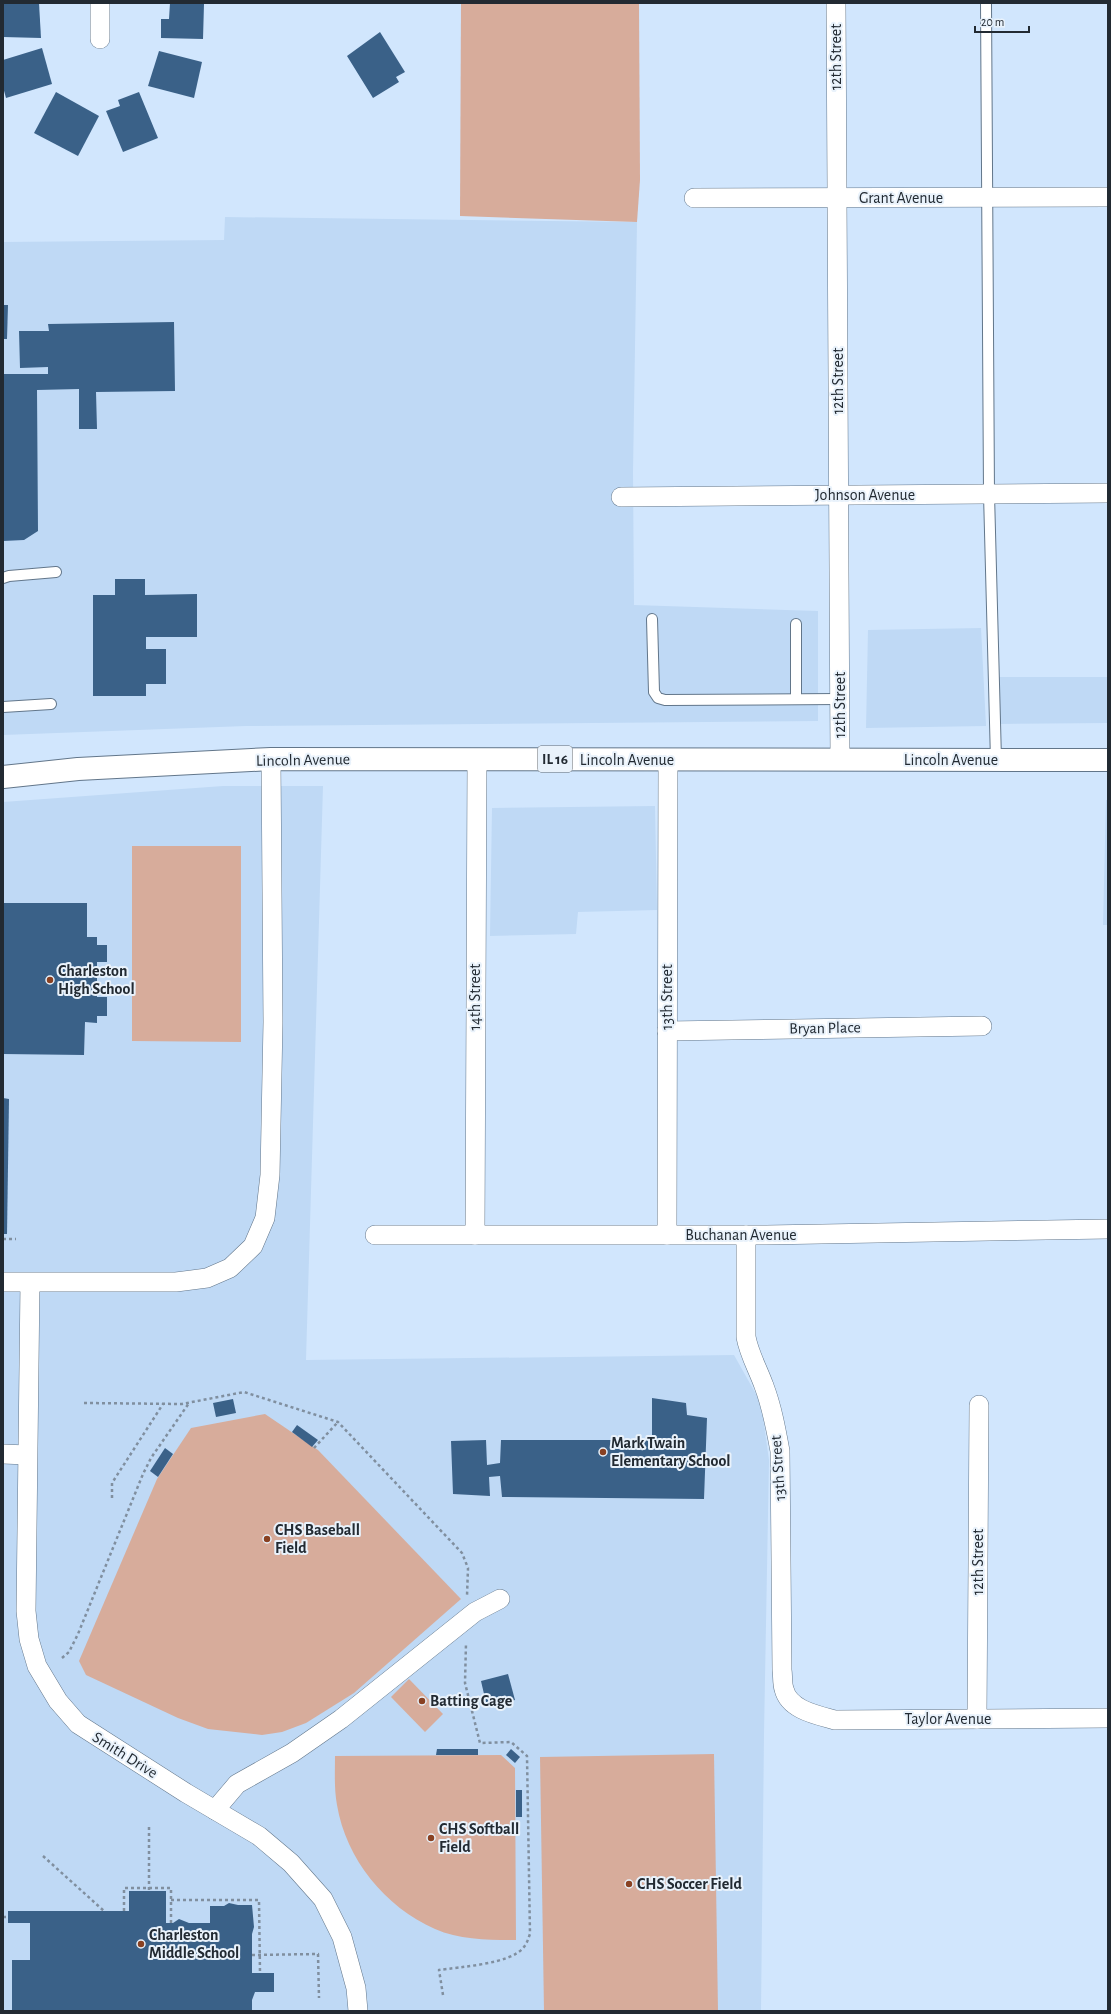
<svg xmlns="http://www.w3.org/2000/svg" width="1111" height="2014" viewBox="0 0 1111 2014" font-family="'Alegreya Sans',sans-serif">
<rect width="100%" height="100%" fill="#d1e6fd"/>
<g fill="#bfd9f5">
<path d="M225,217L637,222L633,472L634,605L818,611V721L246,726L3,735V242L224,240Z"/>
<path d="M981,628L986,726L866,728L868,630Z"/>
<path d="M999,677H1108V723L999,724Z"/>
<path d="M223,786H323L306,1360L734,1355L761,1403L769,1460L764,1734L761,2011H3V802Z"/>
<path d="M1106,800H1108V925H1103Z"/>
<path d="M655,806L657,910L578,912L576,934L490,936L492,808Z"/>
</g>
<g fill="#d7ac9b">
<path d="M461,3H639L640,180L637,222L460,216Z"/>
<path d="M132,846H241V1042L132,1041Z"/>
<path d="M265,1414L318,1450L461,1599L354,1693L306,1723L282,1732L262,1735L208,1729L178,1718L86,1675L79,1661L157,1479L191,1428Z"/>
<path d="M409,1679L443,1714L425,1732L391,1697Z"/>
<path d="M714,1754L718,2011H544L540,1757Z"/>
<path d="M501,1755L515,1768L516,1940C490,1940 460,1940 435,1929C385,1907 346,1859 337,1805C334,1789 335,1772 335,1756Z"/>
</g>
<g fill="#3a6188">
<path d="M3,3H39L41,38L3,37Z"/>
<path d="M170,3L204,4L203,39L161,38V19H169Z"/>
<path d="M380,32L405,72L396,77L399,82L373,98L347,56Z"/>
<path d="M42,48L52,84L6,98L3,87V60Z"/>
<path d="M159,51L202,62L194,98L148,86Z"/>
<path d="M56,92L99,116L78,156L34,133Z"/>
<path d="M139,92L158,138L123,152L106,111L120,106L118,100Z"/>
<path d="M3,305H8L7,339H3Z"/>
<path d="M174,322L175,391L96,392L97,429H79V389L37,390L38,531L24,540L3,541V374H48V367L20,368L19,331H49L48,324Z"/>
<path d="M115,579H145V595L197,594V637H146V649H166V684H146V696H93V595H115Z"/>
<path d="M3,903H87V937H97V945H107V962H97V997H107V1016H97V1023L85,1022L84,1055L3,1054Z"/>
<path d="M3,1098L9,1099L7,1234H3Z"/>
<path d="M652,1398L686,1403L687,1415L707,1418L704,1499L502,1497L500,1476L489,1477L490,1496L453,1494L451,1441L486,1440L487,1465L500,1463L501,1440H652Z"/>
<path d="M233,1399L236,1413L216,1417L213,1403Z"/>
<path d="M297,1425L318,1440L312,1447L292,1432Z"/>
<path d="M165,1448L173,1454L158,1477L150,1471Z"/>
<path d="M508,1674L515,1700L487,1707L481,1681Z"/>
<path d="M437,1749H478V1755H436Z"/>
<path d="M511,1749L520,1757L515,1763L506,1755Z"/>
<rect x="516" y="1790" width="6" height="27"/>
<path d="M129,1891H166V1923H173L179,1919L189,1923H210V1906H224L229,1903L238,1905H252L254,1927L252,1934V1973H274V1992H255L252,2000V2011H12V1960H30V1923H8V1911H129Z"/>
</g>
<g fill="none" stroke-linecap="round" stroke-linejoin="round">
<g stroke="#62768a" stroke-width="12">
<g id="lane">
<path d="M986,3L989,494L996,760"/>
<path d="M3,578L9,576L56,572"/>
<path d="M652,619L654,692L658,698L665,700L840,699"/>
<path d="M796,624V699"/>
<path d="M3,707L51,704"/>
</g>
</g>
<g stroke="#62768a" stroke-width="20">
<g id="street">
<path d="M836,3L840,760"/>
<path d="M100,39V3"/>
<path d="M694,198L1108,197"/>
<path d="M621,497L1108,493"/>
<path d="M667,1031L982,1026"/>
<path d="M375,1235H766L1108,1229"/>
<path d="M475,1235L477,759"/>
<path d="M667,1235L668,760"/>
<path d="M746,1235V1337C749,1354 758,1369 764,1386C772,1407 776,1429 780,1451L782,1670C783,1676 782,1683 784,1689C789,1710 817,1715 835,1720L1108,1718"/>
<path d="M3,1282H176L207,1278L230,1268L253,1246L265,1218L270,1175L273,1022L271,759"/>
<path d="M30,1283L26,1611L29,1639L37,1666L58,1701L78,1724L186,1793L259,1836L291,1863L323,1899L342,1937L356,1988L358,2011"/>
<path d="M3,1454L27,1455"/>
<path d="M977,1719L979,1405"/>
<path d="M215,1810L237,1784L292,1753L341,1719L475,1612L500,1599"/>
</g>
</g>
<g stroke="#62768a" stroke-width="24">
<path id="primary" d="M3,777L78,769L271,759L1108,760"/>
</g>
<g stroke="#808f9f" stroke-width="2.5" stroke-dasharray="3 3" stroke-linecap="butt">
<path d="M3,1239H16"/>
<path d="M84,1403L182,1404L244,1392L338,1422L462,1553L468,1568L467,1596"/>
<path d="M314,1448L338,1422"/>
<path d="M112,1498V1483L163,1404"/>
<path d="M62,1658L69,1652L78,1634L143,1474L151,1458L189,1403"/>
<path d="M149,1827V1892"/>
<path d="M43,1856L104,1911"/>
<path d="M171,1900H259L260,1973"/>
<path d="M124,1911V1888H171V1923"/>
<path d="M3,1917H8"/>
<path d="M252,1955L318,1954L319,1998"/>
<path d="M443,1995L439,1970C459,1967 510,1964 523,1948C527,1944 528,1939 530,1934L527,1756L511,1742L480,1743L465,1683L466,1643"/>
</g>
<use href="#lane" stroke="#fff" stroke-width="10"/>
<use href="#street" stroke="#fff" stroke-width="19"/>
<use href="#primary" stroke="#fff" stroke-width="22"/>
</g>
<g fill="#894122" stroke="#e9f2fb" stroke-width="1.5">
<circle cx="50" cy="980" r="4"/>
<circle cx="603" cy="1452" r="4"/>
<circle cx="267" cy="1539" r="4"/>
<circle cx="422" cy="1701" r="4"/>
<circle cx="431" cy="1838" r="4"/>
<circle cx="629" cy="1884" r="4"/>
<circle cx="141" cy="1944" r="4"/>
</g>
<g text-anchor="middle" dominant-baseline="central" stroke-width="4" stroke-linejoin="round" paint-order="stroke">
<rect fill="#e9f2fb" stroke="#5e666e" stroke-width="1" x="538" y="746" width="34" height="26" rx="3"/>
<g font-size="15" font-weight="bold" fill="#222a32">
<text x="555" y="759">IL 16</text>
</g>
<g font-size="16" fill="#222a32" stroke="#e9f2fb">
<text transform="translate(836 57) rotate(-90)">12th Street</text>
<text x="901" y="198">Grant Avenue</text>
<text transform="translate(838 381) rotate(-90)">12th Street</text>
<text x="865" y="495">Johnson Avenue</text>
<text transform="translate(840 705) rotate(-90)">12th Street</text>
<text transform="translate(303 760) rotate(-1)">Lincoln Avenue</text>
<text x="627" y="760">Lincoln Avenue</text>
<text x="951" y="760">Lincoln Avenue</text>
<text transform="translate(475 997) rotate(-90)">14th Street</text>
<text transform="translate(667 997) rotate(-90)">13th Street</text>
<text transform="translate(825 1028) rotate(-1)">Bryan Place</text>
<text x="741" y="1235">Buchanan Avenue</text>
<text transform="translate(778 1468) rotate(-94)">13th Street</text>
<text transform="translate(978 1562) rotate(-90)">12th Street</text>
<text x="948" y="1719">Taylor Avenue</text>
<text transform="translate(125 1755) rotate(32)">Smith Drive</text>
</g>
<g font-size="16" font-weight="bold" fill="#222a32" stroke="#e9f2fb" text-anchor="start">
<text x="58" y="971">Charleston<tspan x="58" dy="18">High School</tspan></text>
<text x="611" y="1443">Mark Twain<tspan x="611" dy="18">Elementary School</tspan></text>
<text x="275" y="1530">CHS Baseball<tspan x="275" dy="18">Field</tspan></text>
<text x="430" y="1701">Batting Cage</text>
<text x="439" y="1829">CHS Softball<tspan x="439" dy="18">Field</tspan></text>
<text x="637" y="1884">CHS Soccer Field</text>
<text x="149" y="1935">Charleston<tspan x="149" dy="18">Middle School</tspan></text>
</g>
</g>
<rect width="1111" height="2014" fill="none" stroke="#222a32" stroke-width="8"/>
<path d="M975 26v6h54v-6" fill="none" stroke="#222a32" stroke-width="2"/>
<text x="981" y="26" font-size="12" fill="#222a32" stroke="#e9f2fb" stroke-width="3" paint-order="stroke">20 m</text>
</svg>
